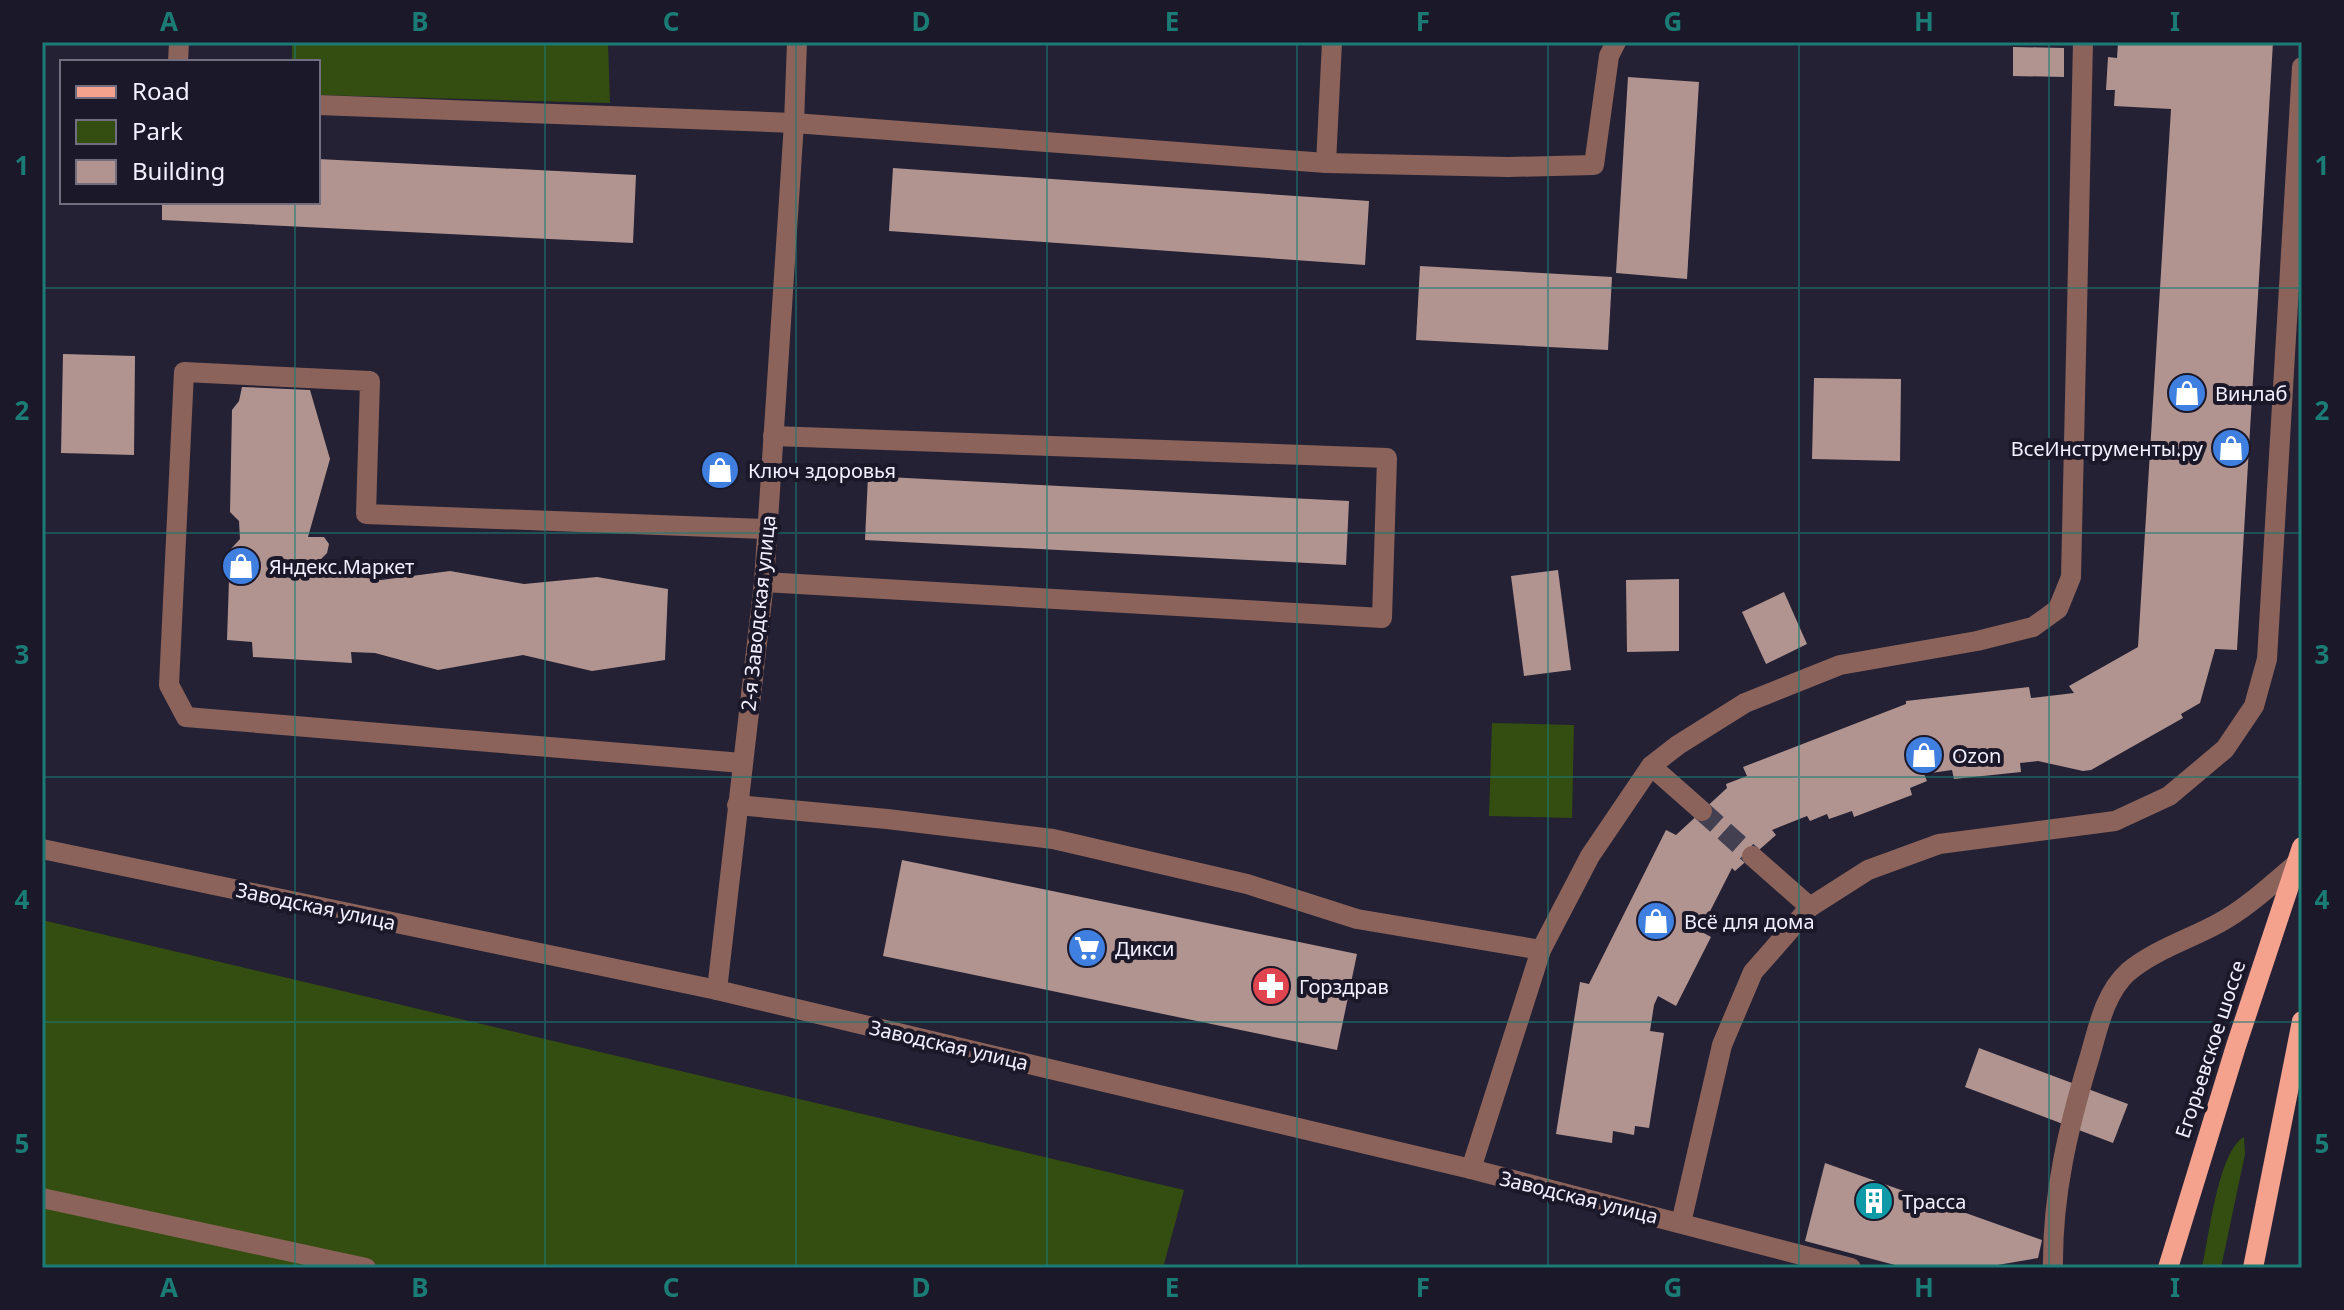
<svg xmlns="http://www.w3.org/2000/svg" width="2344" height="1310" viewBox="0 0 2344 1310" font-family="'Noto Sans',sans-serif">
<rect width="100%" height="100%" fill="#242134"/>
<g fill="#344d10">
<path d="M292,42H608L610,103L318,95V62H292Z"/>
<path d="M1492,723L1574,725L1572,818L1489,816Z"/>
<path d="M42,920L1184,1190L1163,1268H42Z"/>
<path d="M2244,1137L2245,1154L2221,1268H2202C2209,1238 2218,1151 2244,1137Z"/>
</g>
<g fill="#b19490">
<path d="M2135,42H2273L2237,650L2215,649L2200,703L2181,714L2183,718L2091,770L2083,771L2038,761L2020,763L2021,772L1954,779L1952,770L1924,774L1927,781L1910,788L1912,795L1854,817L1852,811L1829,819L1827,814L1810,821L1807,816L1772,830L1776,835L1735,871L1732,868L1700,931L1711,937L1676,1006L1658,996L1654,1005L1650,1031L1664,1033L1649,1128L1635,1126L1634,1135L1613,1131L1612,1143L1556,1134L1580,982L1589,984L1666,830L1676,835L1727,788L1726,784L1747,776L1743,767L1906,704V701L2029,687L2031,698L2074,693L2069,686L2138,647L2171,109L2114,106L2115,90H2106L2108,57L2117,58L2118,43L2135,44Z"/>
<path d="M2013,47L2064,48V77L2013,76Z"/>
<path d="M1628,77L1699,82L1687,279L1616,273Z"/>
<path d="M318,159L636,175L633,243L162,220V202H318Z"/>
<path d="M893,168L1369,201L1365,265L889,231Z"/>
<path d="M1420,266L1612,277L1608,350L1416,340Z"/>
<path d="M63,354L135,356L134,455L61,453Z"/>
<path d="M1814,378L1901,379L1900,461L1812,459Z"/>
<path d="M242,387L310,390L330,459L308,537H324L329,544L327,553L318,562L330,573L381,580L450,571L524,584L597,577L668,589L665,660L592,671L523,655L438,670L375,653L351,652L352,663L253,657L252,642L227,640L230,550L240,539L239,521L230,512L232,410L239,401Z"/>
<path d="M868,476L1349,501L1346,565L865,540Z"/>
<path d="M1558,570L1571,670L1524,676L1511,576Z"/>
<path d="M1679,579V651L1627,652L1626,580Z"/>
<path d="M1784,592L1807,644L1766,664L1742,612Z"/>
<path d="M902,860L1357,954L1337,1050L883,956Z"/>
<path d="M1979,1048L2128,1104L2113,1143L1965,1087Z"/>
<path d="M1825,1163L2042,1240L2038,1258L1980,1268H1906L1805,1241Z"/>
</g>
<g fill="none" stroke-linecap="round" stroke-linejoin="round">
<path stroke="#434052" stroke-width="20" stroke-dasharray="20 10" stroke-linecap="butt" d="M1702,811L1752,856"/>
<g stroke="#8b635a" stroke-width="20">
<path d="M178,62L179,42"/>
<path d="M318,105L794,123L1326,163L1508,167L1594,165L1609,56L1616,42"/>
<path d="M1326,163L1332,42"/>
<path d="M764,582L1382,618L1387,458L773,436"/>
<path d="M742,763L186,717L169,685L184,372L370,381L366,514L767,529"/>
<path d="M1651,766L1702,811"/>
<path d="M737,805L887,819L1053,839L1247,884L1357,919L1541,950"/>
<path d="M42,849L717,990L1471,1169L1851,1268"/>
<path d="M1752,856L1810,907"/>
<path d="M717,990L764,582L794,123L797,42"/>
<path d="M1471,1169L1541,950L1590,856L1651,766L1678,745L1745,703L1840,665L1977,641L2033,627L2058,609L2071,577L2083,42"/>
<path d="M42,1198L366,1268"/>
<path d="M1681,1223L1722,1045L1753,972L1810,907L1868,870L1939,844L2115,821L2169,796L2225,749L2254,706L2267,659L2302,67"/>
<path d="M2053,1268C2052,1196 2068,1128 2089,1059C2098,1029 2104,994 2128,972C2154,950 2190,939 2219,923C2247,908 2272,884 2296,864"/>
</g>
<g stroke="#f4a18e" stroke-width="20">
<path d="M2168,1268L2236,1046L2302,847"/>
<path d="M2253,1268L2302,1021"/>
</g>
</g>
<path fill="none" stroke="#1a7c75" stroke-width="2" stroke-opacity="0.55" d="M295,42V62M545,42V1268M796,42V1268M1047,42V1268M1297,42V1268M1548,42V1268M1799,42V1268M2049,42V1268M295,202V1268M42,288H2302M42,533H2302M42,777H2302M42,1022H2302"/>
<defs>
<g id="shop-disc" transform="scale(2)"><circle r="9.5" fill="#3f7fe0" stroke="#1b182a"/><path d="M-5-2.5h2.3a2.7 3.5 0 0 1 5.4 0H5L5.5 6h-11ZM-1.5-2.5h3a1.5 2.3 0 0 0-3 0Z" fill="#fff"/></g>
<g id="supermarket-disc" transform="scale(2)"><circle r="9.5" fill="#3f7fe0" stroke="#1b182a"/><path d="M-6-5.5h2.5l.6 2H6L4.5 2H-2.5L-4.4-4H-6ZM-1.5 3.2a1.3 1.3 0 1 0 .1 0ZM3 3.2a1.3 1.3 0 1 0 .1 0Z" fill="#fff"/></g>
<g id="pharmacy-disc" transform="scale(2)"><circle r="9.5" fill="#e0444e" stroke="#1b182a"/><path d="M-2-6h4v4h4v4h-4v4h-4v-4h-4v-4h4Z" fill="#fff"/></g>
<g id="building-disc" transform="scale(2)"><circle r="9.5" fill="#0f9aa8" stroke="#1b182a"/><path d="M-4-6H4V6H1V3H-1V6H-4ZM-2.5-4.3h1.7v1.8h-1.7ZM.8-4.3h1.7v1.8H.8ZM-2.5-1h1.7V.8h-1.7ZM.8-1h1.7V.8H.8Z" fill="#fff"/></g>
</defs>
<g fill-rule="evenodd">
<use href="#shop-disc" x="2187" y="393"/>
<use href="#shop-disc" x="2231" y="448"/>
<use href="#shop-disc" x="720" y="470"/>
<use href="#shop-disc" x="241" y="566"/>
<use href="#shop-disc" x="1924" y="755"/>
<use href="#shop-disc" x="1656" y="921"/>
<use href="#supermarket-disc" x="1087" y="948"/>
<use href="#pharmacy-disc" x="1271" y="986"/>
<use href="#building-disc" x="1874" y="1201"/>
</g>
<g text-anchor="middle" dominant-baseline="central" stroke-width="8" stroke-linejoin="round" paint-order="stroke">
<g font-size="20" fill="#f3f1ff" stroke="#1b182a" text-anchor="start">
<text x="2215" y="393">Винлаб</text>
<text x="2203" y="448" text-anchor="end">ВсеИнструменты.ру</text>
<text x="748" y="470">Ключ здоровья</text>
<text x="269" y="566">Яндекс.Маркет</text>
<text x="1952" y="755">Ozon</text>
<text x="1684" y="921">Всё для дома</text>
<text x="1115" y="948">Дикси</text>
<text x="1299" y="986">Горздрав</text>
<text x="1902" y="1201">Трасса</text>
</g>
<g font-size="20" fill="#f3f1ff" stroke="#1b182a">
<text transform="translate(758 613) rotate(-84)">2-я Заводская улица</text>
<text transform="translate(316 906) rotate(12)">Заводская улица</text>
<text transform="translate(949 1045) rotate(13)">Заводская улица</text>
<text transform="translate(2210 1049) rotate(-72)">Егорьевское шоссе</text>
<text transform="translate(1579 1197) rotate(14)">Заводская улица</text>
</g>
</g>
<rect width="2344" height="1310" fill="none" stroke="#1b182a" stroke-width="88"/>
<rect x="60" y="60" width="260" height="144" fill="#1b182a" stroke="#716f7f" stroke-width="2"/>
<rect x="76" y="86" width="40" height="12" fill="#f4a18e" stroke="#716f7f" stroke-width="2"/>
<text x="132" y="100" font-size="24" fill="#f3f1ff">Road</text>
<rect x="76" y="120" width="40" height="24" fill="#344d10" stroke="#716f7f" stroke-width="2"/>
<text x="132" y="140" font-size="24" fill="#f3f1ff">Park</text>
<rect x="76" y="160" width="40" height="24" fill="#b19490" stroke="#716f7f" stroke-width="2"/>
<text x="132" y="180" font-size="24" fill="#f3f1ff">Building</text>
<rect x="44" y="44" width="2256" height="1222" fill="none" stroke="#1a7c75" stroke-width="3"/>
<g font-size="26" text-anchor="middle" font-weight="bold" fill="#1a7c75">
<text x="169" y="31">A</text>
<text x="420" y="31">B</text>
<text x="671" y="31">C</text>
<text x="921" y="31">D</text>
<text x="1172" y="31">E</text>
<text x="1423" y="31">F</text>
<text x="1673" y="31">G</text>
<text x="1924" y="31">H</text>
<text x="2175" y="31">I</text>
<text x="22" y="175">1</text>
<text x="2322" y="175">1</text>
<text x="22" y="420">2</text>
<text x="2322" y="420">2</text>
<text x="22" y="664">3</text>
<text x="2322" y="664">3</text>
<text x="22" y="909">4</text>
<text x="2322" y="909">4</text>
<text x="22" y="1153">5</text>
<text x="2322" y="1153">5</text>
<text x="169" y="1297">A</text>
<text x="420" y="1297">B</text>
<text x="671" y="1297">C</text>
<text x="921" y="1297">D</text>
<text x="1172" y="1297">E</text>
<text x="1423" y="1297">F</text>
<text x="1673" y="1297">G</text>
<text x="1924" y="1297">H</text>
<text x="2175" y="1297">I</text>
</g>
</svg>
